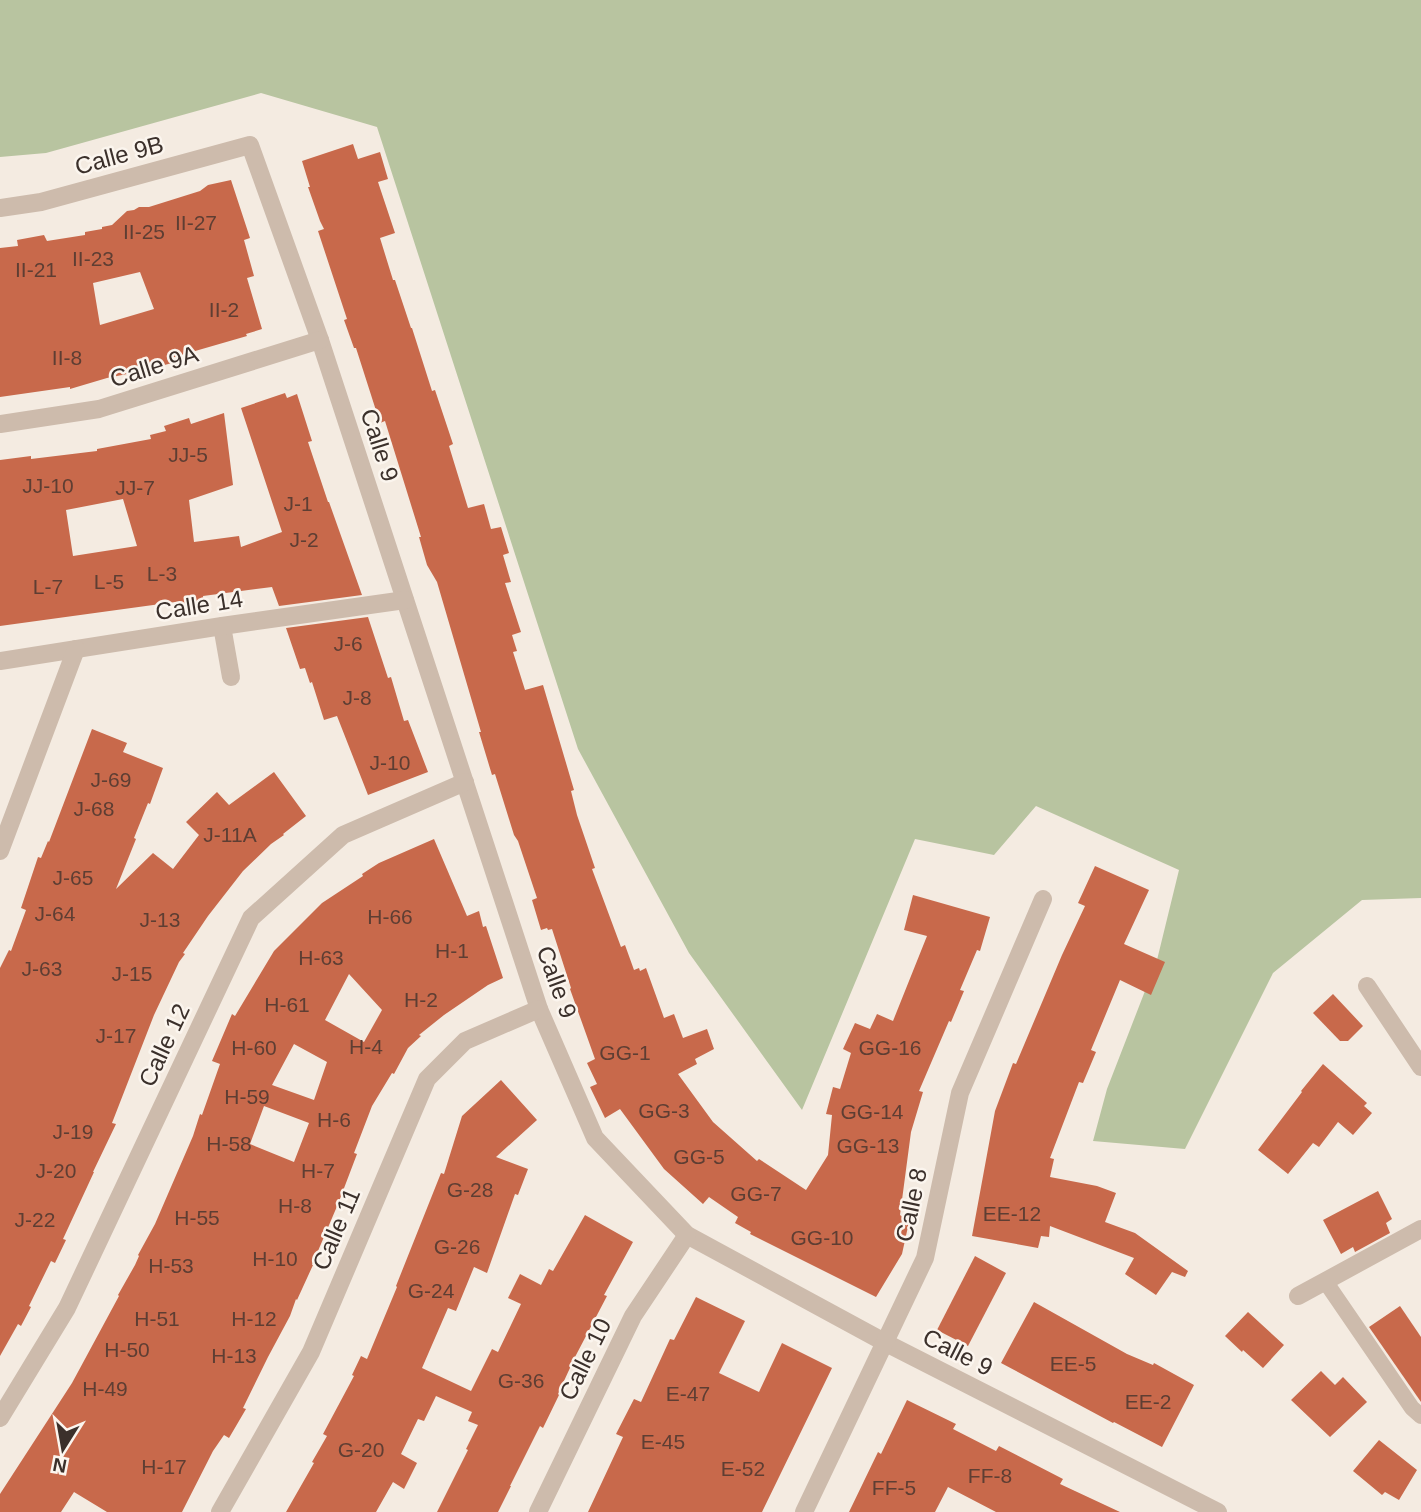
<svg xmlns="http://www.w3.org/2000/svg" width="1421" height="1512" viewBox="0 0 1421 1512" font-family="Arial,sans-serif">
<rect width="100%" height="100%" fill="#f4ebe1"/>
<path fill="#b8c4a0" d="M0,0H1421V898L1362,900L1273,973L1185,1149L1093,1141L1107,1089L1157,960L1179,870L1036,806L994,855L915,839L802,1110L689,953L578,749L377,127L261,93L46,153L0,157Z"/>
<g fill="#c8694b" fill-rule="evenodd">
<path d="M353,144L358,159L380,152L388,179L378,182L395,233L380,238L393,280H395L411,328H412L432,391L435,390L453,444L449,446L468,508L484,504L491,529L501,527L509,553L503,555L511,582L505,583L521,632L512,635L517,651L513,652L525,690L543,685L574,790L571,791L577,815L595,868L592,869L621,947L625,945L634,970L639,968L640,971L646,968L664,1018L674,1014L683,1038L707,1029L714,1049L695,1059L697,1064L678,1074L713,1122L757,1161L759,1159L806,1190L828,1155L832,1115L826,1114L833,1087L840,1089L851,1053L843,1049L855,1023L870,1029L877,1014L893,1021L927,936L904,930L913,895L990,917L980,951L977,950L960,990L964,991L951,1022L949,1021L919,1091L923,1092L911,1132L900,1215L909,1222L902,1254L876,1297L750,1234L751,1232L735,1223L738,1217L709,1197L703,1204L664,1169L620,1109L605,1118L590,1087L597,1084L587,1063L595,1059L570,989L571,988L552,929L548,930L547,928L541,930L532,900L537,898L518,841L514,835L495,774L492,775L479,732H481L437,582L427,565L419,537H421L385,421L380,423L356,348H354L344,320L347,319L318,231L324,229L320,221L308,187H310L302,161Z"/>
<path d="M231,180L250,238L244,240L254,276L247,278L262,329L246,334L247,336L171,358L172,363L142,371L107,378L70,389V387L0,397V248L18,246L17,240L44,235L47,241L85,235V232L102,229V227L112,225L127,211L134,210L139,207H149L200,191L208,185ZM140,272L154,309L100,325L93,283Z"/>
<path d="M285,393L287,398L297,394L312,441L308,442L328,502H329L362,595L279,606L272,587L203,596L204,606L176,610L175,602L0,626V460L31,456V459L97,451V449L151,439L150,435L166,431L164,426L189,418L191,424L224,413L233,485L189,500L194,542L239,536L241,547L282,532L241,408ZM123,499L137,546L73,556L66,510Z"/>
<path d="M368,617L388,678L391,677L404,721L408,720L428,772L368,795L337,716L324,720L312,682L310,683L305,668L300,669L286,628Z"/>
<path d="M92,729L127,743L123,752L163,768L150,804L148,803L134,838L136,839L116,889L153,853L173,869L199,835L186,822L217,792L229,805L274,772L306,816L283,834L284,835L271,844L243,871L208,916L183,953L185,954L179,962L154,1015L112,1123L116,1124L93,1172H94L63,1239L66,1240L55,1263L51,1261L29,1306L31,1307L21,1326L18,1324L0,1356V968L9,950L11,951L26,910L21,908L38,857L41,858L48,841L49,842Z"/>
<path d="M434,839L467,916L479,911L483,927L486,926L503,978L488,985L444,1015L419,1035L421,1036L408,1048L394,1074L392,1073L372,1106L354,1153L357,1154L338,1204L312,1265H313L297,1300L296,1299L290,1316L268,1357L243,1408L246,1409L229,1438L224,1435L213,1451L182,1512H107L74,1492L61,1512H0V1494L72,1383L119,1296L118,1295L135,1265L139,1256L138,1255L155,1224L193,1136L200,1114L202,1115L220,1064L212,1061L232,1014L235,1016L274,951L322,903L363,876L362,874L379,863ZM349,974L382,1010L364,1042L325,1020ZM294,1044L327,1062L314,1100L272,1085ZM264,1106L309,1123L294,1162L250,1144Z"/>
<path d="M1095,866L1149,890L1124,944L1165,962L1151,995L1120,980L1091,1050L1096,1052L1083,1083L1079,1082L1050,1158L1054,1159L1050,1177L1097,1186L1116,1193L1105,1222L1135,1233L1188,1271L1185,1277L1172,1272L1156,1295L1125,1274L1134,1258L1050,1226L1049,1237L1041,1236L1038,1248L972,1236L995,1111L1013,1063L1016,1064L1062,955L1085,906L1078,903Z"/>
<path d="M1333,994L1363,1026L1348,1041H1340L1313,1013Z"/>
<path d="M1323,1064L1367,1103L1364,1106L1372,1113L1353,1135L1338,1122L1319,1147L1313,1143L1288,1174L1258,1150L1302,1092L1301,1091Z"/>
<path d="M501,1080L537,1120L496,1157L528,1169L518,1195L515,1194L487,1273L474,1267L456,1311L448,1308L422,1368L471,1391L492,1349L498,1352L521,1304L508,1298L520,1274L541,1285L549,1269L553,1271L585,1215L633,1242L604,1295L607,1296L575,1357L558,1394L559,1395L543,1428L540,1426L510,1486H511L498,1512H437L468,1450L466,1449L478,1425L468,1421L472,1412L436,1396L424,1421L418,1419L401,1454L417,1463L404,1489L393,1482L376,1512H286L314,1463L312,1462L327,1436L323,1434L354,1376L352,1375L361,1356L367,1359L397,1287L396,1286L441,1173L444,1174L462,1116Z"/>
<path d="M1378,1191L1392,1219L1386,1223L1390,1233L1355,1252L1353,1247L1341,1254L1323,1220Z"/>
<path d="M975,1256L1006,1273L968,1346L937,1330Z"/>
<path d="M696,1297L745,1321L719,1373L759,1392L782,1343L832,1368L762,1512H588L623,1437L616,1434L634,1399L641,1402L670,1339L674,1340Z"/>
<path d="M1034,1302L1127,1354L1153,1365L1154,1363L1194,1385L1162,1447L1114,1422L1113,1423L1001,1363Z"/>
<path d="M1400,1306L1421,1337V1402L1369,1327Z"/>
<path d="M1248,1312L1284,1345L1263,1368L1243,1350L1242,1352L1225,1336Z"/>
<path d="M1321,1371L1335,1385L1343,1377L1367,1402L1330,1437L1291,1400Z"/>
<path d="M907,1400L956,1424L953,1429L996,1451L999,1446L1063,1479L1060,1484L1120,1512H996L948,1487L935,1512H849L878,1452L881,1454Z"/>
<path d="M1379,1440L1417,1470L1399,1500L1385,1492L1382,1495L1353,1471Z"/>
</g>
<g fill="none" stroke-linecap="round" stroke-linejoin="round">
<path stroke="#cdbbac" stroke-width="16" d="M1325,1281L1412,1408L1421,1416"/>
<g stroke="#cdbbac" stroke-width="18">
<path d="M0,208L41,202L250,145L320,340L539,1009L595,1138L687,1235L886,1343L1218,1512"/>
<path d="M0,424L99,409L320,340"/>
<path d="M222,626L231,677"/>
<path d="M0,661L222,626L405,600"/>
<path d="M0,851L76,649"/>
<path d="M1367,986L1421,1067"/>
<path d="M1298,1296L1421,1229"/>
<path d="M0,1418L67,1308L251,918L343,835L465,782"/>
<path d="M220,1512L311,1352L427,1079L465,1041L539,1009"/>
<path d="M538,1512L633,1316L687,1235"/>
<path d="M804,1512L925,1258L960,1093L1043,899"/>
</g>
</g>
<g text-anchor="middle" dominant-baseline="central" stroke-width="5" stroke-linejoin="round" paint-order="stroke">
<g font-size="21" fill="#5e3e33">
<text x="196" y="222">II-27</text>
<text x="144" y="231">II-25</text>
<text x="93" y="258">II-23</text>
<text x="36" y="269">II-21</text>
<text x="224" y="309">II-2</text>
<text x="67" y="357">II-8</text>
<text x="188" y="454">JJ-5</text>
<text x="48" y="485">JJ-10</text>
<text x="135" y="487">JJ-7</text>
<text x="298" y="503">J-1</text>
<text x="304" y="539">J-2</text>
<text x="162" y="573">L-3</text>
<text x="109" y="581">L-5</text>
<text x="48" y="586">L-7</text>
<text x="348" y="643">J-6</text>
<text x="357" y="697">J-8</text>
<text x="390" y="762">J-10</text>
<text x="111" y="779">J-69</text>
<text x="94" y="808">J-68</text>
<text x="230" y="834">J-11A</text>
<text x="73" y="877">J-65</text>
<text x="55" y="913">J-64</text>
<text x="390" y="916">H-66</text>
<text x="160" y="919">J-13</text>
<text x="452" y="950">H-1</text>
<text x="321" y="957">H-63</text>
<text x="42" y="968">J-63</text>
<text x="132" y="973">J-15</text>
<text x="421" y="999">H-2</text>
<text x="287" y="1004">H-61</text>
<text x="116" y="1035">J-17</text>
<text x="366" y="1046">H-4</text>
<text x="254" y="1047">H-60</text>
<text x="890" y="1047">GG-16</text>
<text x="625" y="1052">GG-1</text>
<text x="247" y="1096">H-59</text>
<text x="664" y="1110">GG-3</text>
<text x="872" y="1111">GG-14</text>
<text x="334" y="1119">H-6</text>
<text x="73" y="1131">J-19</text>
<text x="229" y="1143">H-58</text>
<text x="868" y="1145">GG-13</text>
<text x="699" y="1156">GG-5</text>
<text x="56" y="1170">J-20</text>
<text x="318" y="1170">H-7</text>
<text x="470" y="1189">G-28</text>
<text x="756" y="1193">GG-7</text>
<text x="295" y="1205">H-8</text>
<text x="1012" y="1213">EE-12</text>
<text x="197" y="1217">H-55</text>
<text x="35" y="1219">J-22</text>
<text x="822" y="1237">GG-10</text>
<text x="457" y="1246">G-26</text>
<text x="275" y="1258">H-10</text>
<text x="171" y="1265">H-53</text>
<text x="431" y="1290">G-24</text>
<text x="157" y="1318">H-51</text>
<text x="254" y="1318">H-12</text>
<text x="127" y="1349">H-50</text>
<text x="234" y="1355">H-13</text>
<text x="1073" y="1363">EE-5</text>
<text x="521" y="1380">G-36</text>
<text x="105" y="1388">H-49</text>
<text x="688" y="1393">E-47</text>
<text x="1148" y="1401">EE-2</text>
<text x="663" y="1441">E-45</text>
<text x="361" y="1449">G-20</text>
<text x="164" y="1466">H-17</text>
<text x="743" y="1468">E-52</text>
<text x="990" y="1475">FF-8</text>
<text x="894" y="1487">FF-5</text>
</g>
<g font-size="24" fill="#3b302b" stroke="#fbf5ee">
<text transform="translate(119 155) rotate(-15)">Calle 9B</text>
<text transform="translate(154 366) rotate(-17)">Calle 9A</text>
<text transform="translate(380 445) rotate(72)">Calle 9</text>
<text transform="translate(199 605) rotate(-9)">Calle 14</text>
<text transform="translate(557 982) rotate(70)">Calle 9</text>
<text transform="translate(164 1045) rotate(-65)">Calle 12</text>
<text transform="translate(911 1205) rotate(-78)">Calle 8</text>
<text transform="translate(336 1229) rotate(-67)">Calle 11</text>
<text transform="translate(958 1352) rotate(27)">Calle 9</text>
<text transform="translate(585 1359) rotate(-64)">Calle 10</text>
</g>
</g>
<g transform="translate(63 1449) rotate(191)" stroke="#fbf5ee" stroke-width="5" paint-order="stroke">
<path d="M0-5L12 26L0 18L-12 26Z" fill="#3b302b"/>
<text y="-10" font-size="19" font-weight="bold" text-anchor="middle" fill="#3b302b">N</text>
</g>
</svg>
